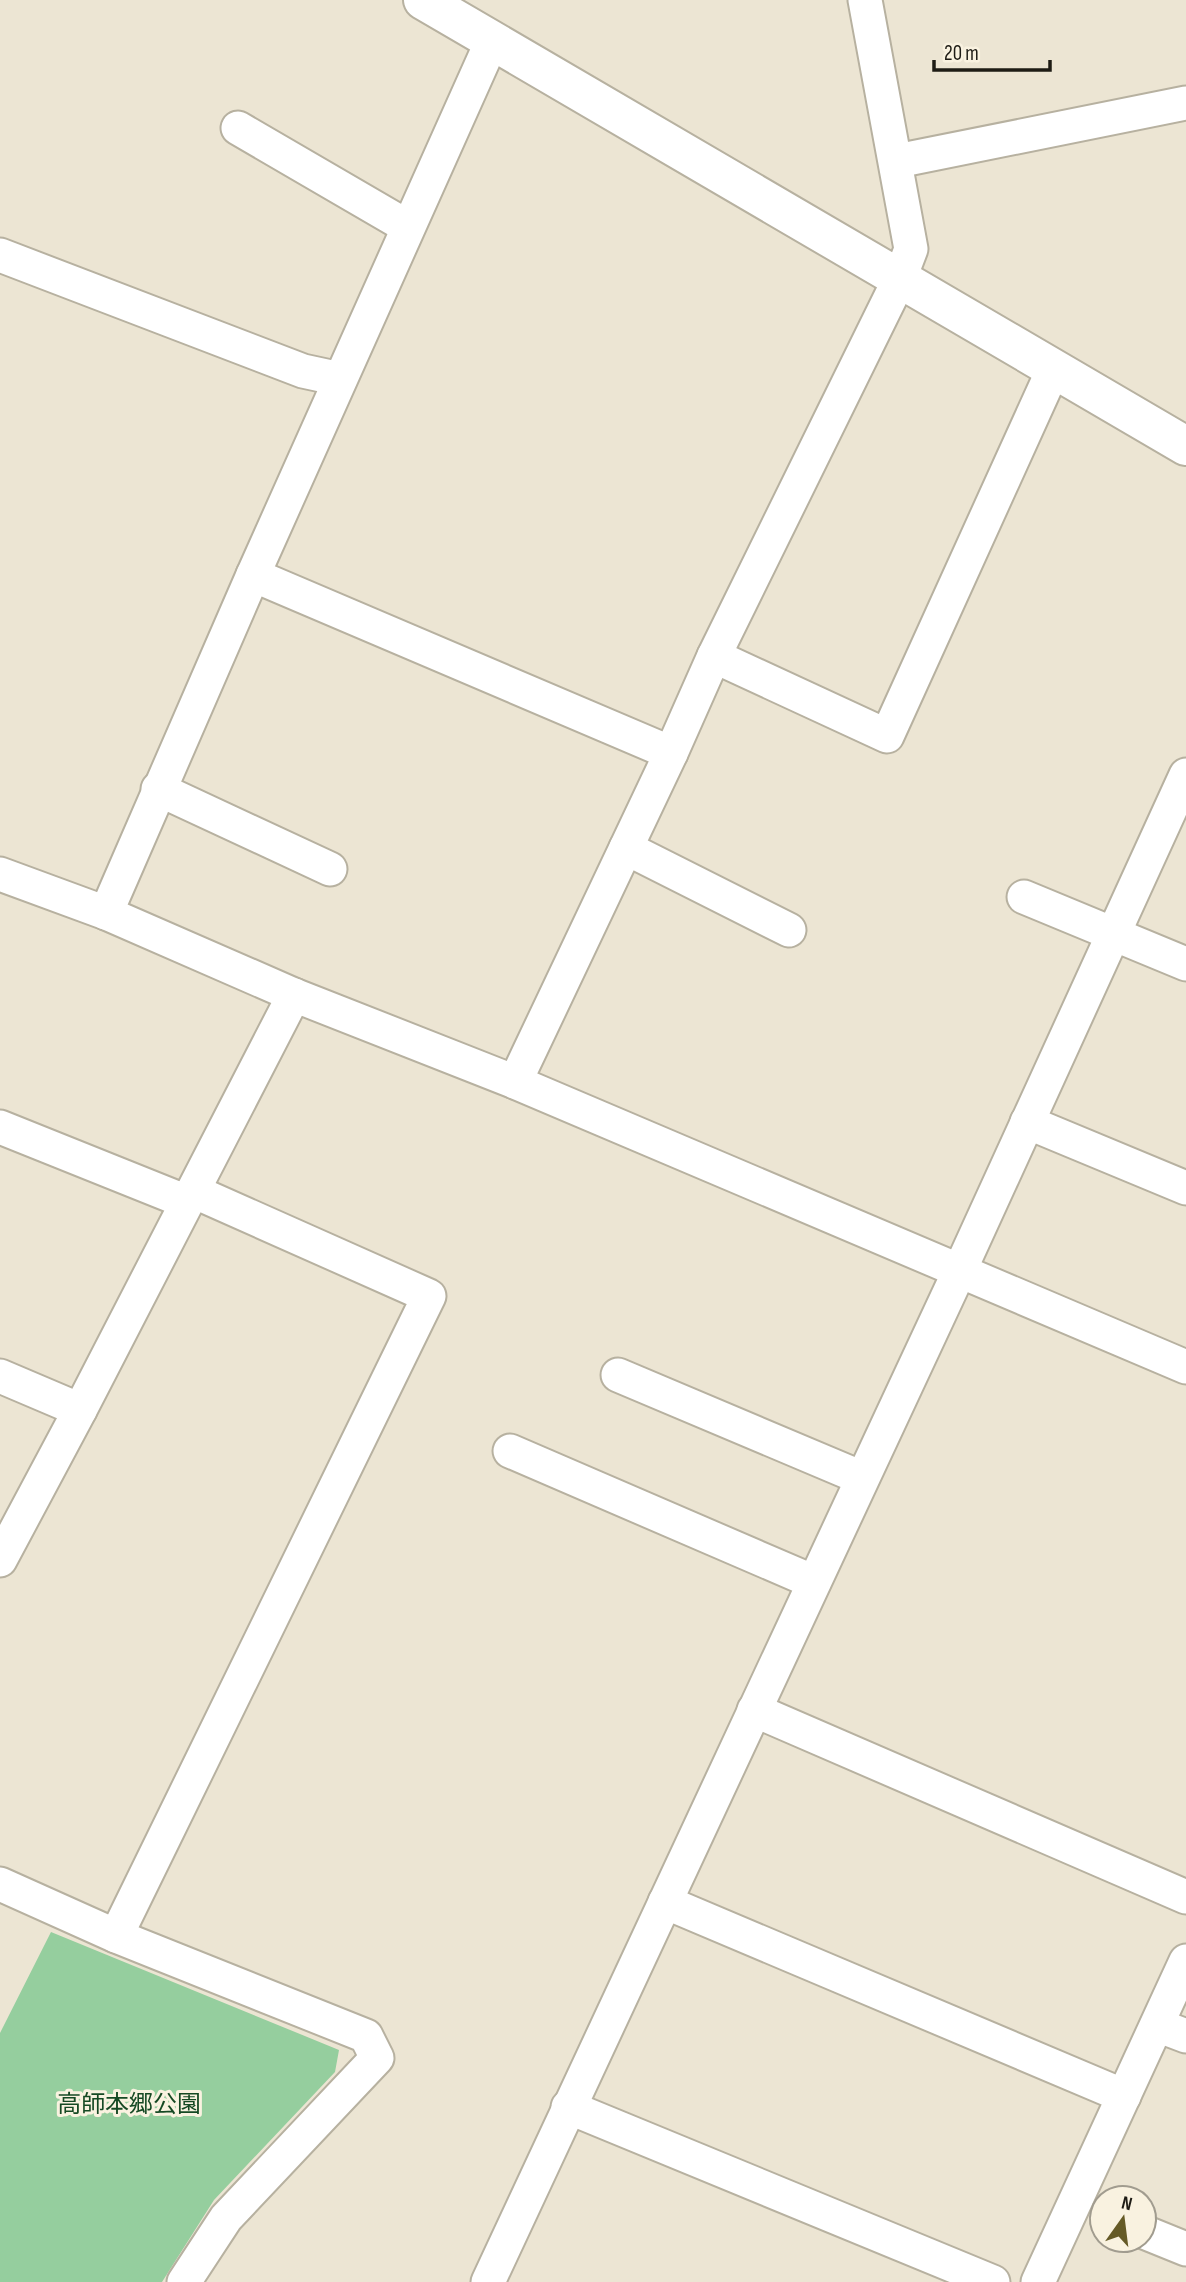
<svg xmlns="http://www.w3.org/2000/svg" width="1186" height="2282" viewBox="0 0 1186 2282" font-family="'Sofia Sans Condensed','Noto Sans JP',sans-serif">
<rect width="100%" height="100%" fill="#ece5d3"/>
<path fill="#95ce9e" d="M51,1932L339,2050L335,2072L214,2200L162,2282H0V2033Z"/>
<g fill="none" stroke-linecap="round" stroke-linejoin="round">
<g stroke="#b7b1a0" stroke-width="37">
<g id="minor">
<path d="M238,128L408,227"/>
<path d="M897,161L1186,103"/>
<path d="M0,255L303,371L340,379"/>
<path d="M253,575L671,753"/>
<path d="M714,656L887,736L1054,368"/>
<path d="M158,789L330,869"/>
<path d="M626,848L789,930"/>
<path d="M0,874L106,913L294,995L515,1082L1186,1367"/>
<path d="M1024,897L1186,964"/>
<path d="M106,913L253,575L492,41"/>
<path d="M515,1082L671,753L714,656L900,278L911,249L865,0"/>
<path d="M1027,1122L1186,1188"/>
<path d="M0,1127L187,1202"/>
<path d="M618,1375L862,1478"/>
<path d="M0,1376L80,1410"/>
<path d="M510,1451L814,1582"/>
<path d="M0,1560L80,1410L294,995"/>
<path d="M754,1710L1186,1897"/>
<path d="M0,1884L116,1936L366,2036L377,2058L226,2218L184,2282"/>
<path d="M665,1902L1124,2096"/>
<path d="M116,1936L429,1296L193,1191"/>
<path d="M1157,2025L1186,2036"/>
<path d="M568,2107L993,2282"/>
<path d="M1144,2232L1186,2249"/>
<path d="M488,2282L959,1272L1186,775"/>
<path d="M1038,2282L1186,1961"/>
</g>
</g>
<g stroke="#b7b1a0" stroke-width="42">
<path id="tertiary" d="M423,0L1186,446"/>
</g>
<use href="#minor" stroke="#fff" stroke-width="33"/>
<use href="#tertiary" stroke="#fff" stroke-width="38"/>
</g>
<g text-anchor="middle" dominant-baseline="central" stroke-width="6" stroke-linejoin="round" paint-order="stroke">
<g font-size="24" fill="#154923" stroke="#f9f2e0">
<text x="129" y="2104">高師本郷公園</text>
</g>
</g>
<g transform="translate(1123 2219) rotate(14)"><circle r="33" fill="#f9f2e0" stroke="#a19c8f" stroke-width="2"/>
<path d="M0-5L12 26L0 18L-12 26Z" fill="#655a26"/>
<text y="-10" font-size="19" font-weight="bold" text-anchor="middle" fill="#1e1c15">N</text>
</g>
<path d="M934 60v10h116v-10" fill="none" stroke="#1e1c15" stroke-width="3.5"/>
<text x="944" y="60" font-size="21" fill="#1e1c15" stroke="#f9f2e0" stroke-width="5" paint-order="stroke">20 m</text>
</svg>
